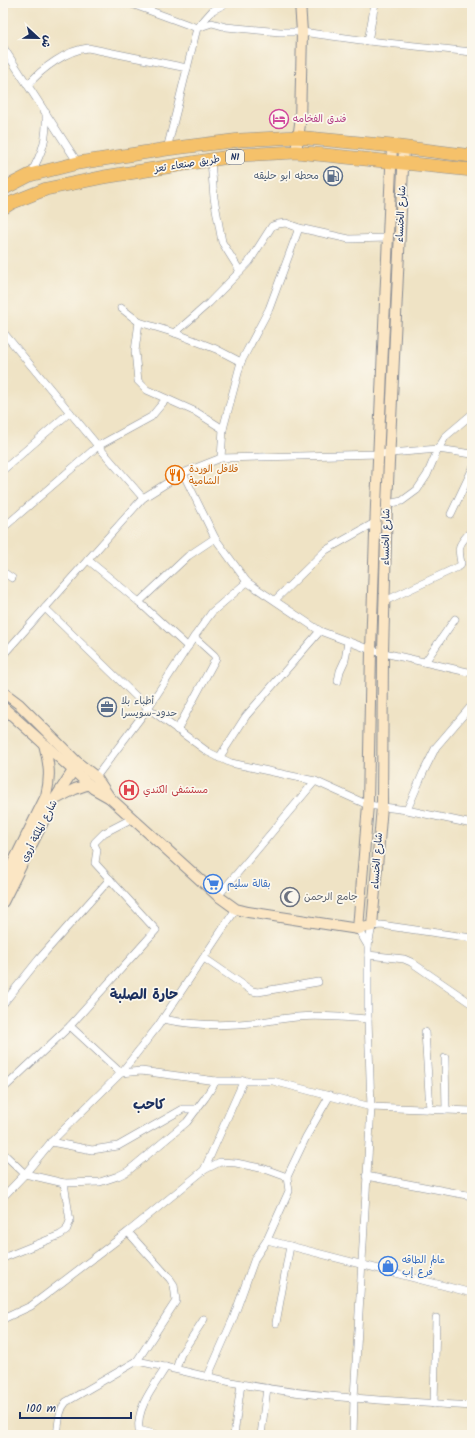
<svg xmlns="http://www.w3.org/2000/svg" width="475" height="1438" viewBox="0 0 475 1438" font-family="Kalam,'Playpen Sans Arabic',sans-serif">
<rect width="100%" height="100%" fill="#fbf7ec"/>
<filter id="ink" filterUnits="userSpaceOnUse"><feTurbulence type="fractalNoise" baseFrequency=".025" numOctaves="2"/><feDisplacementMap in="SourceGraphic" scale="8" xChannelSelector="R" yChannelSelector="G"/><feConvolveMatrix kernelMatrix="1 2 1 2 8 2 1 2 1" color-interpolation-filters="sRGB"/></filter>
<filter id="wash" filterUnits="userSpaceOnUse"><feTurbulence type="fractalNoise" baseFrequency=".012" numOctaves="4" result="noise"/><feDisplacementMap in="SourceGraphic" scale="16" xChannelSelector="R" yChannelSelector="G"/><feGaussianBlur stdDeviation="0.9" result="paint"/><feColorMatrix in="noise" values="0 0 0 0 0 0 0 0 0 0 0 0 0 0 0 0 0 1.4 0 .05"/><feComposite in="paint" operator="in"/></filter>
<g filter="url(#wash)">
<rect width="100%" height="100%" fill="#efe3c5"/>
</g>
<g filter="url(#ink)">
<g fill="none" stroke-linecap="round" stroke-linejoin="round">
<g stroke="#858992" stroke-width="8">
<g id="street">
<path d="M129,3L197,28L167,149"/>
<path d="M197,28L212,23L226,27L280,32H302L368,41L472,52"/>
<path d="M197,28L213,10L227,3"/>
<path d="M368,41L375,3"/>
<path d="M3,47L78,163"/>
<path d="M28,85C42,68 67,50 88,48L187,68"/>
<path d="M211,161L214,198L222,242L240,271"/>
<path d="M30,175C43,151 47,140 46,113"/>
<path d="M121,308L139,322L175,333L216,349L241,362"/>
<path d="M139,322L135,351L138,381L147,390L196,412L223,429"/>
<path d="M3,332L98,446L143,498"/>
<path d="M175,333L209,303L249,262L272,226L278,224L286,223L299,228L349,239L388,238"/>
<path d="M221,458L223,429L241,362L269,309L299,228"/>
<path d="M3,470L70,412"/>
<path d="M183,473L215,538"/>
<path d="M387,504L402,501L417,490L427,475L438,449L446,436L472,414"/>
<path d="M451,514L472,470"/>
<path d="M3,528L98,446L151,417L166,399"/>
<path d="M88,560L139,602L188,647"/>
<path d="M3,572L12,578"/>
<path d="M275,600L326,550L376,522"/>
<path d="M385,601L460,566L461,563C457,544 460,544 472,530"/>
<path d="M139,602L188,556L215,538L247,582L320,631L371,650L472,673"/>
<path d="M45,608L148,708L208,752L231,763L315,781L368,805L407,810L472,824"/>
<path d="M3,655L143,498L183,473L221,458L379,454L438,449L472,454"/>
<path d="M425,662L455,619"/>
<path d="M338,681L340,671L345,660L348,642"/>
<path d="M177,730L216,658L214,655L194,637"/>
<path d="M219,758L246,716L320,631"/>
<path d="M96,777L148,708L194,637L212,612L247,582"/>
<path d="M407,810L423,773L436,747L472,705"/>
<path d="M218,896L315,781"/>
<path d="M358,929L368,946"/>
<path d="M368,955L404,959L411,962L472,1004"/>
<path d="M204,958L252,991L258,992L318,982"/>
<path d="M3,1004L39,959L110,879"/>
<path d="M163,1019C195,1026 228,1026 261,1022C273,1020 285,1018 297,1017C321,1015 344,1017 368,1019"/>
<path d="M70,1026L121,1073L141,1071L216,1081H273L371,1107L472,1111"/>
<path d="M425,1032L430,1109"/>
<path d="M445,1058L446,1110"/>
<path d="M3,1089L70,1026L156,930L95,863L97,850L94,844L95,842L104,833L133,818"/>
<path d="M51,1142L92,1150L118,1146L183,1109H197"/>
<path d="M3,1153L25,1174L64,1183L100,1182L118,1176L128,1171L187,1122L205,1098L216,1081"/>
<path d="M204,1170L244,1080"/>
<path d="M366,1176L472,1196"/>
<path d="M3,1197L25,1174L51,1142L121,1073L158,1026L236,909"/>
<path d="M267,1240L472,1293"/>
<path d="M3,1258L60,1235L66,1231L70,1221L64,1183"/>
<path d="M3,1319L31,1306L128,1232L204,1170L220,1162L236,1163L265,1169L287,1177"/>
<path d="M276,1323L290,1246"/>
<path d="M137,1361C172,1368 206,1377 241,1384C317,1398 395,1401 472,1406"/>
<path d="M176,1369L181,1354L204,1319"/>
<path d="M208,1376L233,1319L255,1258L267,1240L289,1191L287,1177L306,1137L330,1095"/>
<path d="M434,1404L436,1318"/>
<path d="M57,1435C59,1424 58,1411 66,1402L137,1361L176,1301L174,1285L170,1279L128,1232"/>
<path d="M158,1435L139,1430C136,1407 155,1385 166,1367"/>
<path d="M234,1435L241,1384"/>
<path d="M261,1435L267,1388"/>
<path d="M353,1435L354,1398L371,1107L368,1019V946L372,926L381,925L472,938"/>
</g>
</g>
<g stroke="#858992" stroke-width="12">
<g id="secondary">
<path d="M296,152L300,124L302,32L300,3"/>
<path d="M3,692L19,704L78,763L96,777L110,798"/>
<path d="M3,707L94,789L110,798L218,896L236,909L248,912L358,929L372,926L382,806L383,652L387,504L404,148"/>
<path d="M54,800L75,789L89,784"/>
<path d="M3,883L46,796C51,776 49,764 44,744"/>
<path d="M3,902L54,800L78,763"/>
<path d="M358,929L368,805L371,650L376,505L392,146"/>
</g>
</g>
<g stroke="#858992" stroke-width="14">
<g id="highway">
<path d="M3,189L30,175L78,163L167,149L240,140L297,137L392,146L472,156"/>
<path d="M3,208L11,203L46,189L104,177L241,155L296,152L472,170"/>
</g>
</g>
<use href="#street" stroke="#fff" stroke-width="7"/>
<use href="#secondary" stroke="#fbe6c4" stroke-width="10"/>
<use href="#highway" stroke="#f5c16b" stroke-width="13"/>
</g>
</g>
<defs>
<g id="hotel-ring" transform="scale(1)"><circle r="9.5" fill="#fbf7ec" stroke="#d1479c" stroke-width="1.5"/><path d="M-6-4.5h1.5V1H6V5H4.5V3h-9V5H-6ZM-4 0a1.8 1.8 0 1 1 3.6 0ZM.5 0V-2.5h3Q6-2.5 6 0Z" fill="#d1479c"/></g>
<g id="fuel-ring" transform="scale(1)"><circle r="9.5" fill="#fbf7ec" stroke="#5c6f8a" stroke-width="1.5"/><path d="M-5.5-6h7V0h2V4h1.3V-2.5L3-4.5l.8-.8L6-3V5H2.5V1h-1V6h-7ZM-4.2-4.7v3.2H.2V-4.7Z" fill="#5c6f8a"/></g>
<g id="restaurant-ring" transform="scale(1)"><circle r="9.5" fill="#fbf7ec" stroke="#e8710a" stroke-width="1.5"/><path d="M-5-6h1v4h1v-4h1v4h1v-4h1v5L-1.5 .5V6h-2V.5L-5-1ZM5-6V6H3V1.5H1.5Q1.5-4 5-6Z" fill="#e8710a"/></g>
<g id="office-ring" transform="scale(1)"><circle r="9.5" fill="#fbf7ec" stroke="#5c6f8a" stroke-width="1.5"/><path d="M-6-3h4V-5.5h4V-3h4V5H-6ZM-1-4.5V-3h2v-1.5ZM-6 0V1H6V0Z" fill="#5c6f8a"/></g>
<g id="hospital-ring" transform="scale(1)"><circle r="9.5" fill="#fbf7ec" stroke="#e0444e" stroke-width="1.5"/><path d="M-5-5h3v3.5h4V-5h3V5h-3V1.5h-4V5h-3Z" fill="#e0444e"/></g>
<g id="supermarket-ring" transform="scale(1)"><circle r="9.5" fill="#fbf7ec" stroke="#3f7fe0" stroke-width="1.5"/><path d="M-6-5.5h2.5l.6 2H6L4.5 2H-2.5L-4.4-4H-6ZM-1.5 3.2a1.3 1.3 0 1 0 .1 0ZM3 3.2a1.3 1.3 0 1 0 .1 0Z" fill="#3f7fe0"/></g>
<g id="mosque-ring" transform="scale(1)"><circle r="9.5" fill="#fbf7ec" stroke="#6b7280" stroke-width="1.5"/><path d="M3.5-4.9A6 6 0 1 0 3.5 4.9A5 5 0 1 1 3.5-4.9Z" fill="#6b7280"/></g>
<g id="shop-ring" transform="scale(1)"><circle r="9.5" fill="#fbf7ec" stroke="#3f7fe0" stroke-width="1.5"/><path d="M-5-2.5h2.3a2.7 3.5 0 0 1 5.4 0H5L5.5 6h-11ZM-1.5-2.5h3a1.5 2.3 0 0 0-3 0Z" fill="#3f7fe0"/></g>
</defs>
<g fill-rule="evenodd">
<use href="#hotel-ring" x="279" y="119"/>
<use href="#fuel-ring" x="333" y="176"/>
<use href="#restaurant-ring" x="175" y="475"/>
<use href="#office-ring" x="107" y="707"/>
<use href="#hospital-ring" x="129" y="790"/>
<use href="#supermarket-ring" x="213" y="884"/>
<use href="#mosque-ring" x="290" y="897"/>
<use href="#shop-ring" x="388" y="1266"/>
</g>
<g text-anchor="middle" dominant-baseline="central" stroke-width="3.5" stroke-linejoin="round" paint-order="stroke">
<rect fill="#fbf7ec" stroke="#5e6b89" stroke-width="1" x="226" y="150" width="18" height="14" rx="3"/>
<g font-size="9" font-weight="bold" fill="#1b2f5e">
<text x="235" y="157">N1</text>
</g>
<g font-size="10" fill="#b23c85" stroke="#fbf7ec" text-anchor="start">
<text x="293" y="119">فندق الفخامه</text>
</g>
<g font-size="10" fill="#1b2f5e" stroke="#fbf7ec">
<text transform="translate(187 164) rotate(-9)">طريق صنعاء تعز</text>
<text transform="translate(401 214) rotate(-87)">شارع الخنساء</text>
<text transform="translate(386 537) rotate(-89)">شارع الخنساء</text>
<text transform="translate(39 831) rotate(-63)">شارع الملكة أروى</text>
<text transform="translate(377 861) rotate(-86)">شارع الخنساء</text>
</g>
<g font-size="10" fill="#4e5e75" stroke="#fbf7ec" text-anchor="end">
<text x="319" y="176">محطه ابو حليقه</text>
<text x="121" y="701" text-anchor="start">أطباء بلا<tspan x="121" dy="12">حدود-سويسرا</tspan></text>
</g>
<g font-size="10" fill="#c56008" stroke="#fbf7ec" text-anchor="start">
<text x="189" y="469">فلافل الوردة<tspan x="189" dy="12">الشامية</tspan></text>
</g>
<g font-size="10" fill="#be3a42" stroke="#fbf7ec" text-anchor="start">
<text x="143" y="790">مستشفى الكندي</text>
</g>
<g font-size="10" fill="#366cbe" stroke="#fbf7ec" text-anchor="start">
<text x="227" y="884">بقالة سليم</text>
<text x="402" y="1260">عالم الطاقه<tspan x="402" dy="12">فرع إب</tspan></text>
</g>
<g font-size="10" fill="#5b616d" stroke="#fbf7ec" text-anchor="start">
<text x="304" y="897">جامع الرحمن</text>
</g>
<g font-size="14" font-weight="bold" fill="#1b2f5e" stroke="#fbf7ec">
<text x="144" y="995">حارة الصلبة</text>
<text x="149" y="1105">كاحب</text>
</g>
</g>
<rect width="475" height="1438" fill="none" stroke="#fbf7ec" stroke-width="16"/>
<g transform="translate(38 38) rotate(112)" stroke="#fbf7ec" stroke-width="3" paint-order="stroke">
<path d="M0-3L7 15L0 10L-7 15Z" fill="#1b2f5e"/>
<text y="-6" font-size="11" font-weight="bold" text-anchor="middle" fill="#1b2f5e">ش</text>
</g>
<path d="M20 1412v6h111v-6" fill="none" stroke="#1b2f5e" stroke-width="2"/>
<text x="26" y="1412" font-size="12" fill="#1b2f5e" stroke="#fbf7ec" stroke-width="3" paint-order="stroke">100 m</text>
</svg>
